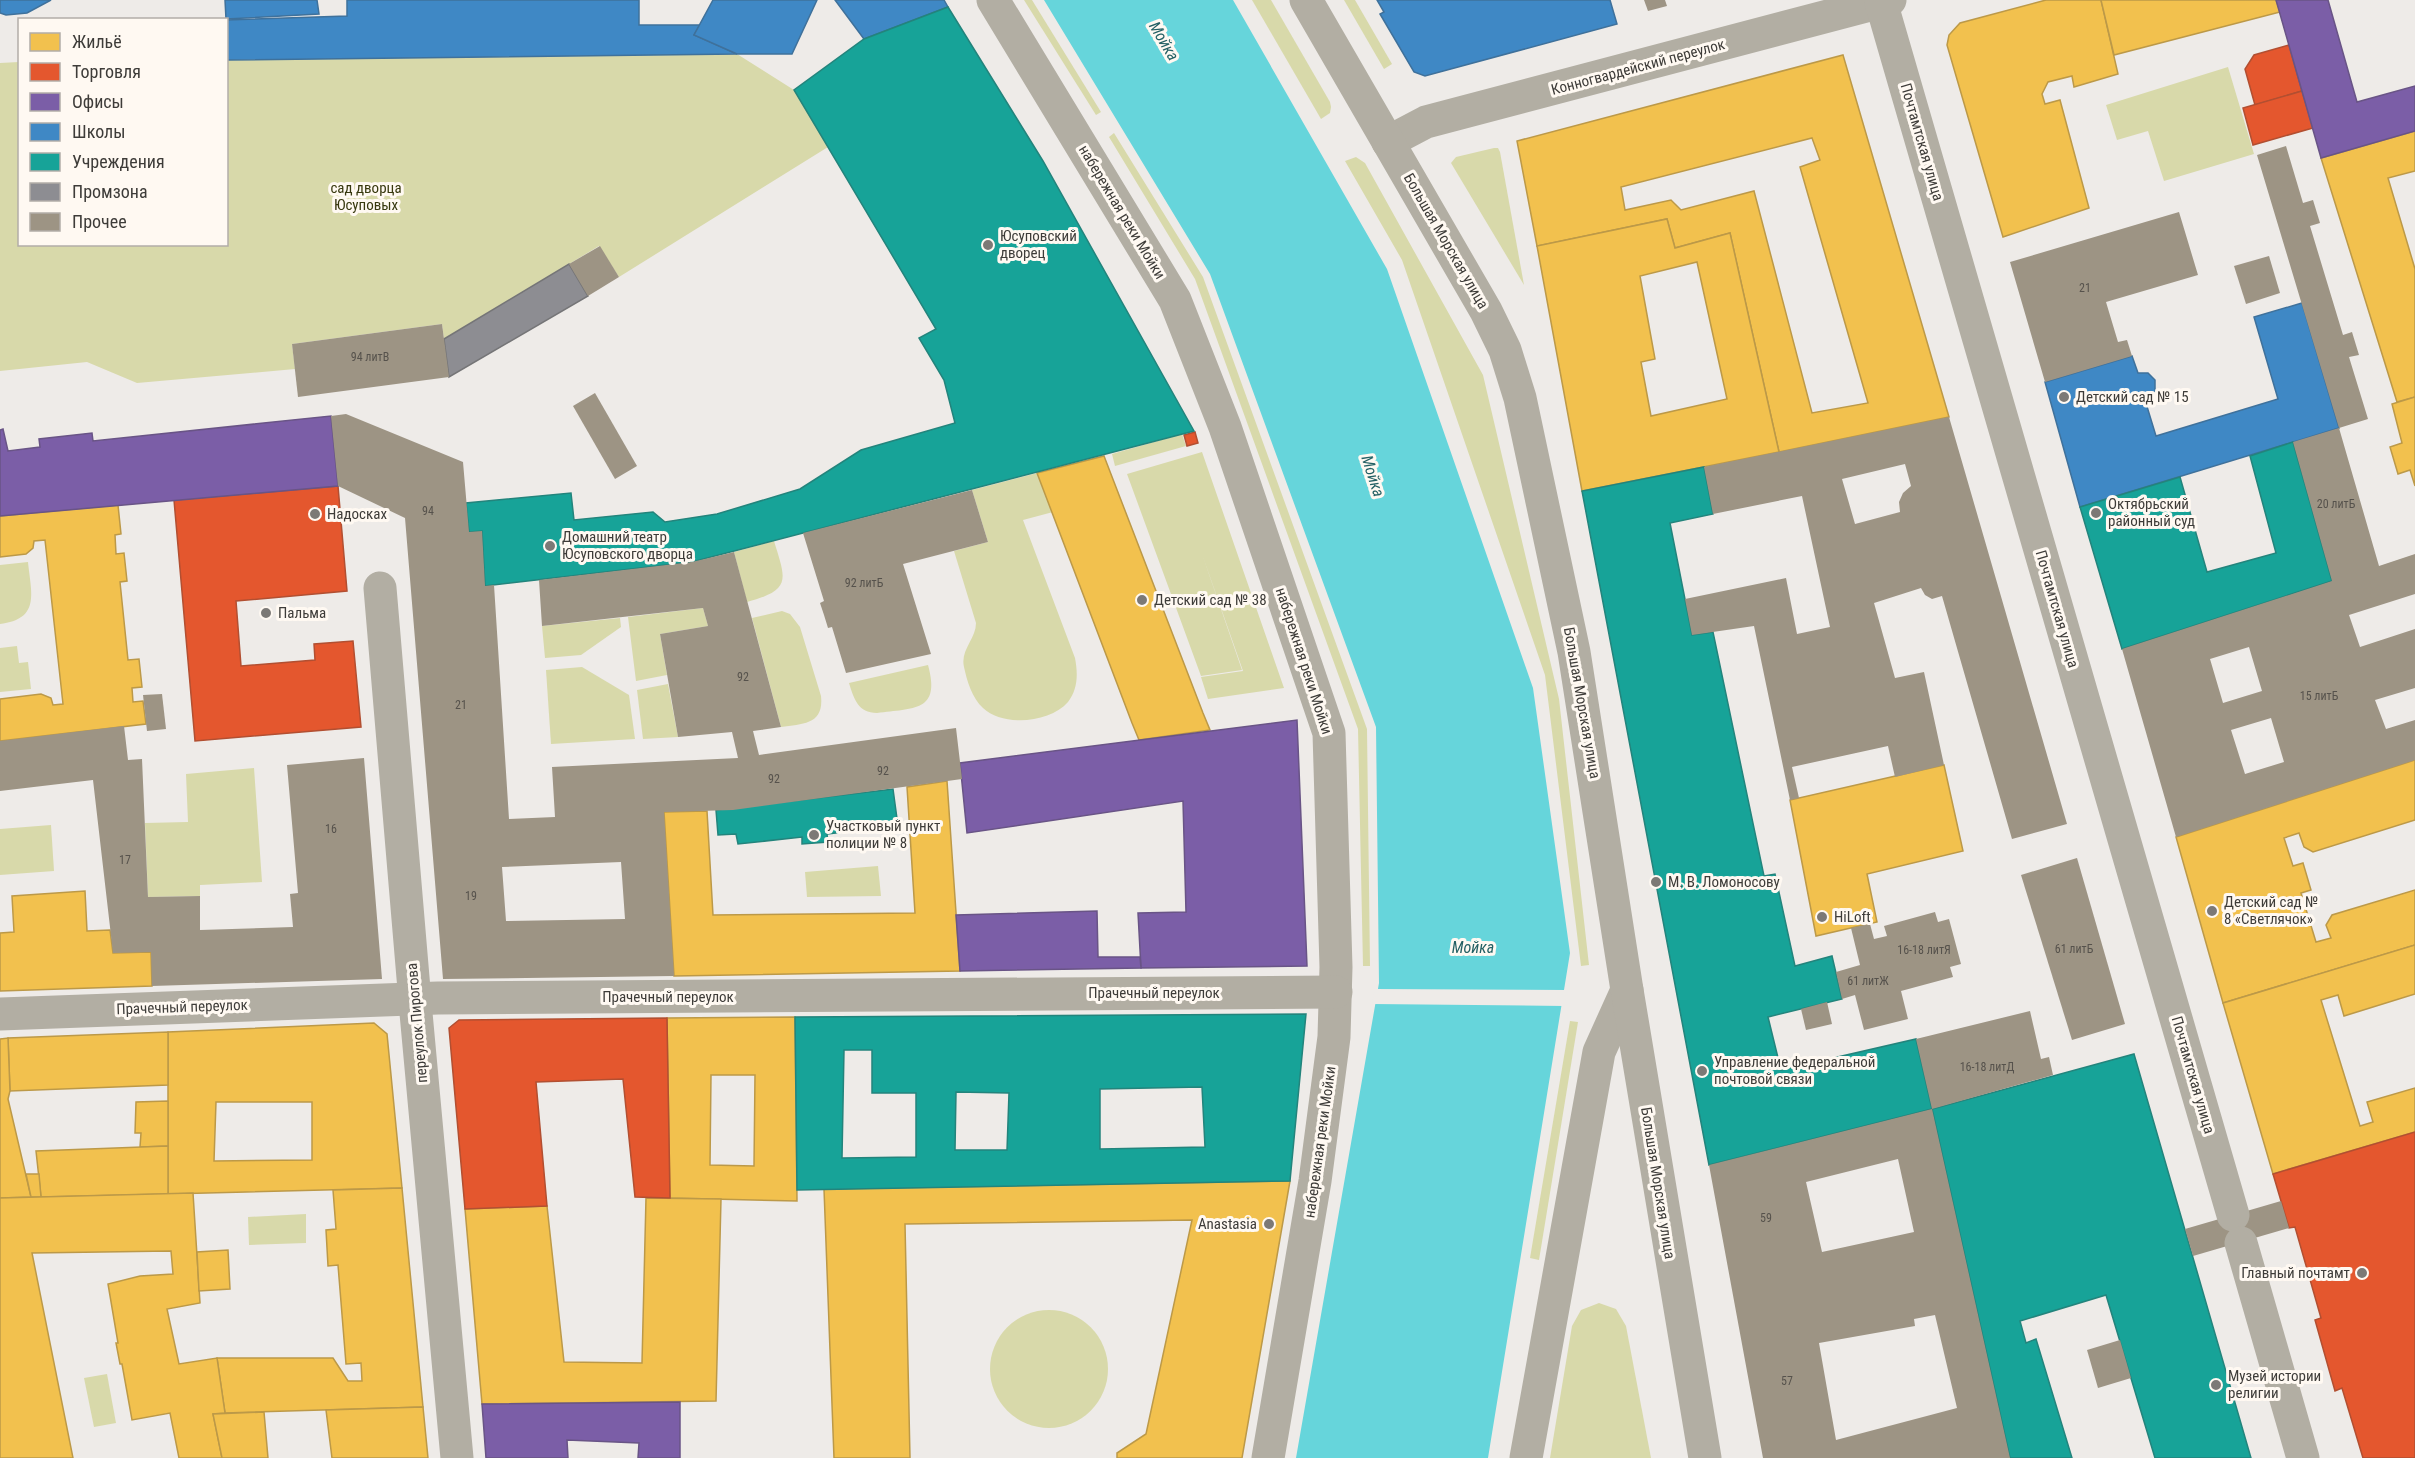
<svg xmlns="http://www.w3.org/2000/svg" width="2415" height="1458" viewBox="0 0 2415 1458" font-family="'Roboto Condensed',sans-serif">
<rect width="100%" height="100%" fill="#eeebe8"/>
<g fill="#d8d9aa">
<path d="M1024,0H1032L1101,112L1096,115Z"/>
<path d="M1252,0H1271L1330,102L1331,107L1330,113L1321,119Z"/>
<path d="M1344,0H1355L1392,64L1384,69Z"/>
<path d="M737,54L794,90L828,147L619,277L599,246L444,339L442,324L292,344L295,369L137,383L87,362L0,371V63L19,62L20,244H226L227,60Z"/>
<path d="M2228,67L2254,154L2164,181L2148,131L2117,140L2106,105Z"/>
<path d="M1114,133L1203,277L1367,729L1370,966H1363L1358,729L1195,279L1109,137Z"/>
<path d="M1494,148H1498L1500,152L1524,285L1451,163L1456,157Z"/>
<path d="M1356,157L1365,163L1483,375L1559,699L1589,965L1581,966L1545,675L1402,260L1345,161Z"/>
<path d="M1182,434L1186,446L1115,466L1112,454Z"/>
<path d="M1202,452L1284,688L1208,699L1201,677L1243,671L1202,554L1242,670L1201,676L1127,474Z"/>
<path d="M1037,473L1053,512L1023,520L1075,658C1078,674 1078,689 1068,702C1050,723 1003,727 983,708C972,698 967,681 964,667C960,650 976,639 976,623L954,551L988,542L972,490Z"/>
<path d="M774,541C786,580 792,590 747,602L734,552Z"/>
<path d="M28,562C31,593 41,619 0,624V565Z"/>
<path d="M703,608L708,626L660,634L667,675L636,681L628,617Z"/>
<path d="M782,611L790,614L800,627L821,696C824,724 804,724 781,727L752,618Z"/>
<path d="M620,618L621,627L581,655L545,658L542,626Z"/>
<path d="M17,646L19,663L28,662L31,689L0,692V648Z"/>
<path d="M928,665C941,712 914,708 877,713C858,713 854,699 849,683Z"/>
<path d="M582,667L629,695L635,739L551,744L546,670Z"/>
<path d="M668,684L678,737L643,739L637,690Z"/>
<path d="M254,768L262,882L200,885V896L148,897L145,823L188,822L186,774Z"/>
<path d="M51,825L54,871L0,875V829Z"/>
<path d="M878,866L881,896L807,897L805,872Z"/>
<path d="M1570,1021L1578,1022L1539,1260L1530,1258Z"/>
<path d="M306,1214V1243L249,1245L248,1217Z"/>
<path d="M1599,1303L1616,1309L1626,1326L1651,1458H1550L1572,1326L1581,1310Z"/>
<circle cx="1049" cy="1369" r="59"/>
<path d="M107,1374L116,1423L94,1427L84,1378Z"/>
</g>
<path fill="#66d5db" d="M1044,0H1233L1387,269L1533,688L1570,953L1488,1458H1296L1379,983L1376,727L1210,274Z"/>
<path fill="#eeebe8" d="M1375,989L1567,990L1564,1006L1372,1004Z"/>
<g fill="#f2c14e" stroke="#bc9948" stroke-width="1.5" fill-rule="evenodd">
<path d="M2046,0H2101L2118,74L2074,87L2072,76L2048,82L2042,94L2045,104L2060,100L2089,208L2003,237L1947,45L1949,35L1960,23Z"/>
<path d="M2101,0H2276L2280,12L2114,55Z"/>
<path d="M1843,55L1949,417L1779,452L1730,233L1675,248L1667,219L1537,246L1517,141ZM1812,138L1820,160L1800,167L1868,403L1812,413L1754,191L1681,210L1671,200L1625,210L1621,187Z"/>
<path d="M2415,131V171L2388,178L2415,269V397L2397,402L2321,158Z"/>
<path d="M1667,219L1675,248L1730,233L1779,452L1582,491L1537,246ZM1697,262L1727,399L1651,416L1641,362L1655,359L1640,276Z"/>
<path d="M2415,397V486L2410,470L2398,474L2390,447L2402,443L2392,404Z"/>
<path d="M1104,456L1203,713L1210,730L1139,740L1132,723L1037,473Z"/>
<path d="M118,505L121,534L115,535L116,554L124,553L127,581L120,582L128,660L139,659L142,687L132,688L133,702L143,701L146,724L0,741V699L41,694L51,698L53,705L63,704L45,540L34,541L33,548L26,554L0,557V516Z"/>
<path d="M2415,760V820L2313,852L2304,847L2299,833L2284,838L2293,866L2303,863L2311,890L2301,893L2316,942L2331,938L2326,925L2332,915L2415,890V945L2223,1003L2176,837Z"/>
<path d="M1944,765L1963,851L1867,874L1877,922L1816,936L1790,800Z"/>
<path d="M947,781L960,971L674,976L664,812L707,811L713,915L915,913L907,787Z"/>
<path d="M85,891L87,931L110,930L113,953L151,952L152,986L0,991V933L14,932L12,896Z"/>
<path d="M2415,945V994L2344,1016L2338,995L2321,1000L2360,1126L2373,1122L2367,1102L2415,1088V1132L2273,1174L2223,1003Z"/>
<path d="M795,1017L797,1201L670,1198L667,1018ZM711,1075H755L754,1166L710,1165Z"/>
<path d="M374,1023L387,1034L402,1188L168,1194V1032ZM216,1102H312V1160L214,1161Z"/>
<path d="M168,1032V1085L10,1091L8,1038Z"/>
<path d="M8,1038L10,1091L8,1099L31,1197L0,1198V1039Z"/>
<path d="M168,1101V1146L140,1147L141,1133H135L136,1102Z"/>
<path d="M168,1146V1194L41,1197L36,1151Z"/>
<path d="M26,1174H39L41,1197H31Z"/>
<path d="M1290,1181L1242,1458H1117V1453L1146,1434L1192,1220L905,1224L910,1458H834L824,1189Z"/>
<path d="M402,1188L423,1407L225,1413L217,1358H333L348,1381H362L361,1363L346,1364L338,1265L328,1266L326,1230L336,1229L333,1190Z"/>
<path d="M193,1193L200,1303L167,1309L179,1364L217,1358L225,1413L213,1414L222,1458H179L170,1413L132,1420L122,1364H120L116,1343H118L108,1284L140,1276L173,1274L171,1251L32,1253L73,1458H0V1198Z"/>
<path d="M646,1198L721,1199L716,1401L482,1404L465,1209L547,1206L564,1362L642,1363Z"/>
<path d="M228,1250L230,1289L199,1291L197,1252Z"/>
<path d="M423,1407L428,1458H332L326,1410Z"/>
<path d="M264,1412L268,1458H222L213,1414Z"/>
</g>
<g fill="#e4572e" stroke="#b24f31" stroke-width="1.5">
<path d="M2289,45L2302,91L2255,105L2245,69L2254,55Z"/>
<path d="M2302,91L2313,128L2253,145L2243,108Z"/>
<path d="M1195,432L1198,443L1187,446L1184,435Z"/>
<path d="M338,486L347,591L236,601L241,666L315,660L314,644L353,641L361,727L195,741L174,500Z"/>
<path d="M667,1018L670,1198L635,1197L623,1079L536,1082L547,1206L465,1209L449,1028L459,1020Z"/>
<path d="M2415,1132V1458H2363L2342,1388L2335,1391L2315,1320L2321,1318L2295,1227L2289,1228L2273,1174Z"/>
</g>
<g fill="#7b5ea7" stroke="#695486" stroke-width="1.5">
<path d="M2276,0H2328L2357,102L2415,86V131L2321,158Z"/>
<path d="M331,416L338,486L0,516V430L3,429L8,451L40,447L39,439L92,433L93,441Z"/>
<path d="M1297,720L1307,966L1141,968L1138,913L1186,912L1183,801L967,833L960,763Z"/>
<path d="M1097,911L1098,957H1140L1141,968L960,971L956,915Z"/>
<path d="M680,1402V1458H638L639,1443L567,1440L568,1458H486L482,1404Z"/>
</g>
<g fill="#3f88c5" stroke="#3f719b" stroke-width="1.5">
<path d="M0,0H51L27,13L6,15L0,13Z"/>
<path d="M225,0H317L319,14L226,19Z"/>
<path d="M347,0H639V25H700L694,35L737,54L226,60V20L347,16Z"/>
<path d="M713,0H817L792,54H737L694,35Z"/>
<path d="M835,0H944L948,7L864,39Z"/>
<path d="M1377,0H1610L1617,24L1425,76L1414,72L1380,14L1384,12Z"/>
<path d="M2302,303L2339,428L2080,507L2045,382L2132,356L2138,373H2148L2155,380V391L2145,400L2156,436L2278,399L2254,317Z"/>
</g>
<g fill="#17a398" stroke="#23847c" stroke-width="1.5" fill-rule="evenodd">
<path d="M948,7L1043,161L1194,431L692,562L485,586L482,531L469,532L466,503L571,493L574,520L653,512L665,522L717,514L800,489L861,450L955,423L944,380L919,338L936,329L794,90L864,39Z"/>
<path d="M2293,442L2332,581L2122,649L2080,507L2180,477L2207,572L2276,553L2250,456Z"/>
<path d="M1704,467L1713,514L1670,523L1692,635L1713,632L1764,876L1775,874L1795,966L1832,956L1842,999L1768,1017L1781,1070L1916,1039L1932,1109L1709,1165L1582,491Z"/>
<path d="M893,789L898,826L827,834L828,842L802,844V837L738,844L736,834L718,835L716,810Z"/>
<path d="M1306,1014L1290,1181L797,1190L795,1017ZM844,1050H872V1093H916V1157L842,1158ZM1202,1087L1205,1147L1100,1149V1089ZM956,1092L1009,1093L1007,1150H955Z"/>
<path d="M2134,1054L2251,1458H2155L2106,1295L2020,1321L2026,1343L2036,1339L2072,1458H2010L1932,1109Z"/>
</g>
<path fill="#8d8d92" stroke="#757577" stroke-width="1.5" d="M569,264L588,296L449,377L444,339Z"/>
<g fill="#9d9484" fill-rule="evenodd">
<path d="M1644,0H1665L1667,6L1648,11Z"/>
<path d="M2286,146L2303,203L2313,200L2320,223L2310,226L2343,335L2352,332L2359,355L2349,357L2368,419L2339,428L2257,155Z"/>
<path d="M2179,212L2198,275L2106,302L2118,342L2127,340L2132,356L2045,382L2010,262Z"/>
<path d="M600,246L619,277L588,296L569,264Z"/>
<path d="M2269,256L2280,293L2246,304L2234,266Z"/>
<path d="M442,324L449,377L298,397L292,344Z"/>
<path d="M595,393L637,466L615,479L573,406Z"/>
<path d="M346,414L463,462L469,532L482,531L485,586L494,585L509,819L555,817L552,767L738,758L732,732L678,737L660,634L708,626L703,608L542,626L539,580L692,562L734,552L781,727L753,731L759,755L956,728L962,779L733,810L664,812L674,976L443,979L405,518L338,486L331,416ZM621,862L625,919L506,921L502,867Z"/>
<path d="M1949,417L2067,824L2012,839L1942,596L1932,599L1925,595L1921,588L1874,603L1895,678L1924,672L1944,765L1895,777L1888,746L1792,767L1799,798L1790,800L1754,626L1692,635L1685,599L1786,578L1797,634L1830,627L1802,496L1713,514L1704,467ZM1905,464L1911,486L1903,493L1899,502L1900,512L1855,524L1842,479Z"/>
<path d="M2339,428L2379,566L2415,554V594L2349,615L2360,647L2415,629V688L2375,700L2386,729L2415,720V760L2176,837L2122,649L2332,581L2293,442ZM2249,647L2262,691L2223,703L2210,659ZM2271,718L2284,762L2245,774L2231,730Z"/>
<path d="M972,490L988,542L903,564L931,654L846,673L832,627L828,628L824,615L820,603L824,601L803,533Z"/>
<path d="M162,694L166,729L147,731L143,695Z"/>
<path d="M124,726L128,760L142,759L148,897L200,896V930L293,927L290,894L298,893L287,765L364,758L382,979L152,986L151,952L113,953L93,780L0,791V741Z"/>
<path d="M2077,858L2125,1024L2072,1040L2021,875Z"/>
<path d="M1935,912L1938,922L1949,919L1961,964L1950,967L1953,977L1901,991L1908,1019L1864,1030L1855,995L1842,999L1836,972L1860,965L1851,928L1870,924L1874,939L1887,936L1884,926Z"/>
<path d="M1827,1002L1832,1024L1806,1030L1801,1009Z"/>
<path d="M2030,1011L2041,1059L2049,1057L2053,1075L1932,1109L2010,1458H1763L1709,1165L1932,1109L1916,1039ZM1898,1159L1914,1232L1822,1252L1806,1182ZM1935,1315L1957,1408L1836,1440L1819,1343L1915,1326L1914,1319Z"/>
<path d="M2281,1201L2289,1228L2193,1256L2185,1229Z"/>
<path d="M2120,1340L2131,1378L2098,1388L2087,1350Z"/>
</g>
<g fill="none" stroke-linecap="round" stroke-linejoin="round">
<g stroke="#b2aea3" stroke-width="33">
<path d="M993,0L1175,300L1225,427L1329,733L1336,967L1334,1037L1315,1181L1268,1458"/>
<path d="M1388,142L1426,122L1881,2"/>
<path d="M380,588L416,1013L457,1458"/>
<path d="M0,1014L438,998L1336,992"/>
<path d="M1526,1458L1599,1052L1627,990"/>
</g>
<g stroke="#b2aea3" stroke-width="33">
<path d="M1306,0L1486,311L1505,350L1520,398L1574,652L1627,990L1705,1458"/>
<path d="M1890,0L1881,2L2233,1215"/>
<path d="M2241,1243L2303,1458"/>
</g>
</g>
<g fill="#7c7976" stroke="#fff9f2" stroke-width="2">
<circle cx="988" cy="245" r="6"/>
<circle cx="2064" cy="397" r="6"/>
<circle cx="2096" cy="513" r="6"/>
<circle cx="315" cy="514" r="6"/>
<circle cx="550" cy="546" r="6"/>
<circle cx="1142" cy="600" r="6"/>
<circle cx="266" cy="613" r="6"/>
<circle cx="814" cy="835" r="6"/>
<circle cx="1656" cy="882" r="6"/>
<circle cx="2212" cy="911" r="6"/>
<circle cx="1822" cy="917" r="6"/>
<circle cx="1702" cy="1071" r="6"/>
<circle cx="1269" cy="1224" r="6"/>
<circle cx="2362" cy="1273" r="6"/>
<circle cx="2216" cy="1385" r="6"/>
</g>
<g text-anchor="middle" dominant-baseline="central" stroke-width="6" stroke-linejoin="round" paint-order="stroke">
<g font-size="12" fill="#56524c">
<text x="2085" y="288">21</text>
<text x="370" y="357">94 литВ</text>
<text x="2336" y="504">20 литБ</text>
<text x="428" y="511">94</text>
<text x="864" y="583">92 литБ</text>
<text x="743" y="677">92</text>
<text x="2319" y="696">15 литБ</text>
<text x="461" y="705">21</text>
<text x="883" y="771">92</text>
<text x="774" y="779">92</text>
<text x="331" y="829">16</text>
<text x="125" y="860">17</text>
<text x="471" y="896">19</text>
<text x="2074" y="949">61 литБ</text>
<text x="1924" y="950">16-18 литЯ</text>
<text x="1868" y="981">61 литЖ</text>
<text x="1987" y="1067">16-18 литД</text>
<text x="1766" y="1218">59</text>
<text x="1787" y="1381">57</text>
</g>
<g font-size="15" fill="#3e3c39" stroke="#fff9f2">
<text transform="translate(1638 67) rotate(-15)">Конногвардейский переулок</text>
<text transform="translate(1922 142) rotate(74)">Почтамтская улица</text>
<text transform="translate(1122 212) rotate(59)">набережная реки Мойки</text>
<text transform="translate(1446 241) rotate(60)">Большая Морская улица</text>
<text transform="translate(2057 609) rotate(74)">Почтамтская улица</text>
<text transform="translate(1304 661) rotate(72)">набережная реки Мойки</text>
<text transform="translate(1582 703) rotate(80)">Большая Морская улица</text>
<text x="1154" y="993">Прачечный переулок</text>
<text x="668" y="997">Прачечный переулок</text>
<text transform="translate(182 1007) rotate(-2)">Прачечный переулок</text>
<text transform="translate(417 1023) rotate(-95)">переулок Пирогова</text>
<text transform="translate(2193 1075) rotate(74)">Почтамтская улица</text>
<text transform="translate(1320 1142) rotate(-82)">набережная реки Мойки</text>
<text transform="translate(1658 1183) rotate(81)">Большая Морская улица</text>
</g>
<g font-size="15" fill="#37380e" stroke="#fff9f2">
<text x="366" y="188">сад дворца<tspan x="366" dy="17">Юсуповых</tspan></text>
</g>
<g font-size="15" fill="#3e3c39" stroke="#fff9f2" text-anchor="start">
<text x="1000" y="236">Юсуповский<tspan x="1000" dy="17">дворец</tspan></text>
<text x="2076" y="397">Детский сад № 15</text>
<text x="2108" y="504">Октябрьский<tspan x="2108" dy="17">районный суд</tspan></text>
<text x="327" y="514">Надосках</text>
<text x="562" y="537">Домашний театр<tspan x="562" dy="17">Юсуповского дворца</tspan></text>
<text x="1154" y="600">Детский сад № 38</text>
<text x="278" y="613">Пальма</text>
<text x="826" y="826">Участковый пункт<tspan x="826" dy="17">полиции № 8</tspan></text>
<text x="1668" y="882">М. В. Ломоносову</text>
<text x="2224" y="902">Детский сад №<tspan x="2224" dy="17">8 «Светлячок»</tspan></text>
<text x="1834" y="917">HiLoft</text>
<text x="1714" y="1062">Управление федеральной<tspan x="1714" dy="17">почтовой связи</tspan></text>
<text x="1257" y="1224" text-anchor="end">Anastasia</text>
<text x="2350" y="1273" text-anchor="end">Главный почтамт</text>
<text x="2228" y="1376">Музей истории<tspan x="2228" dy="17">религии</tspan></text>
</g>
<g font-size="16" font-style="italic" fill="#246064" stroke="#fff9f2">
<text transform="translate(1164 41) rotate(59)">Мойка</text>
<text transform="translate(1373 476) rotate(72)">Мойка</text>
<text x="1473" y="947">Мойка</text>
</g>
</g>
<rect x="18" y="18" width="210" height="228" fill="#fff9f2" stroke="#b2ada8" stroke-width="1.5"/>
<rect x="30" y="33" width="30" height="18" fill="#f2c14e" stroke="#b2ada8" stroke-width="1.5"/>
<text x="72" y="48" font-size="18" fill="#3e3c39">Жильё</text>
<rect x="30" y="63" width="30" height="18" fill="#e4572e" stroke="#b2ada8" stroke-width="1.5"/>
<text x="72" y="78" font-size="18" fill="#3e3c39">Торговля</text>
<rect x="30" y="93" width="30" height="18" fill="#7b5ea7" stroke="#b2ada8" stroke-width="1.5"/>
<text x="72" y="108" font-size="18" fill="#3e3c39">Офисы</text>
<rect x="30" y="123" width="30" height="18" fill="#3f88c5" stroke="#b2ada8" stroke-width="1.5"/>
<text x="72" y="138" font-size="18" fill="#3e3c39">Школы</text>
<rect x="30" y="153" width="30" height="18" fill="#17a398" stroke="#b2ada8" stroke-width="1.5"/>
<text x="72" y="168" font-size="18" fill="#3e3c39">Учреждения</text>
<rect x="30" y="183" width="30" height="18" fill="#8d8d92" stroke="#b2ada8" stroke-width="1.5"/>
<text x="72" y="198" font-size="18" fill="#3e3c39">Промзона</text>
<rect x="30" y="213" width="30" height="18" fill="#9d9484" stroke="#b2ada8" stroke-width="1.5"/>
<text x="72" y="228" font-size="18" fill="#3e3c39">Прочее</text>
</svg>
